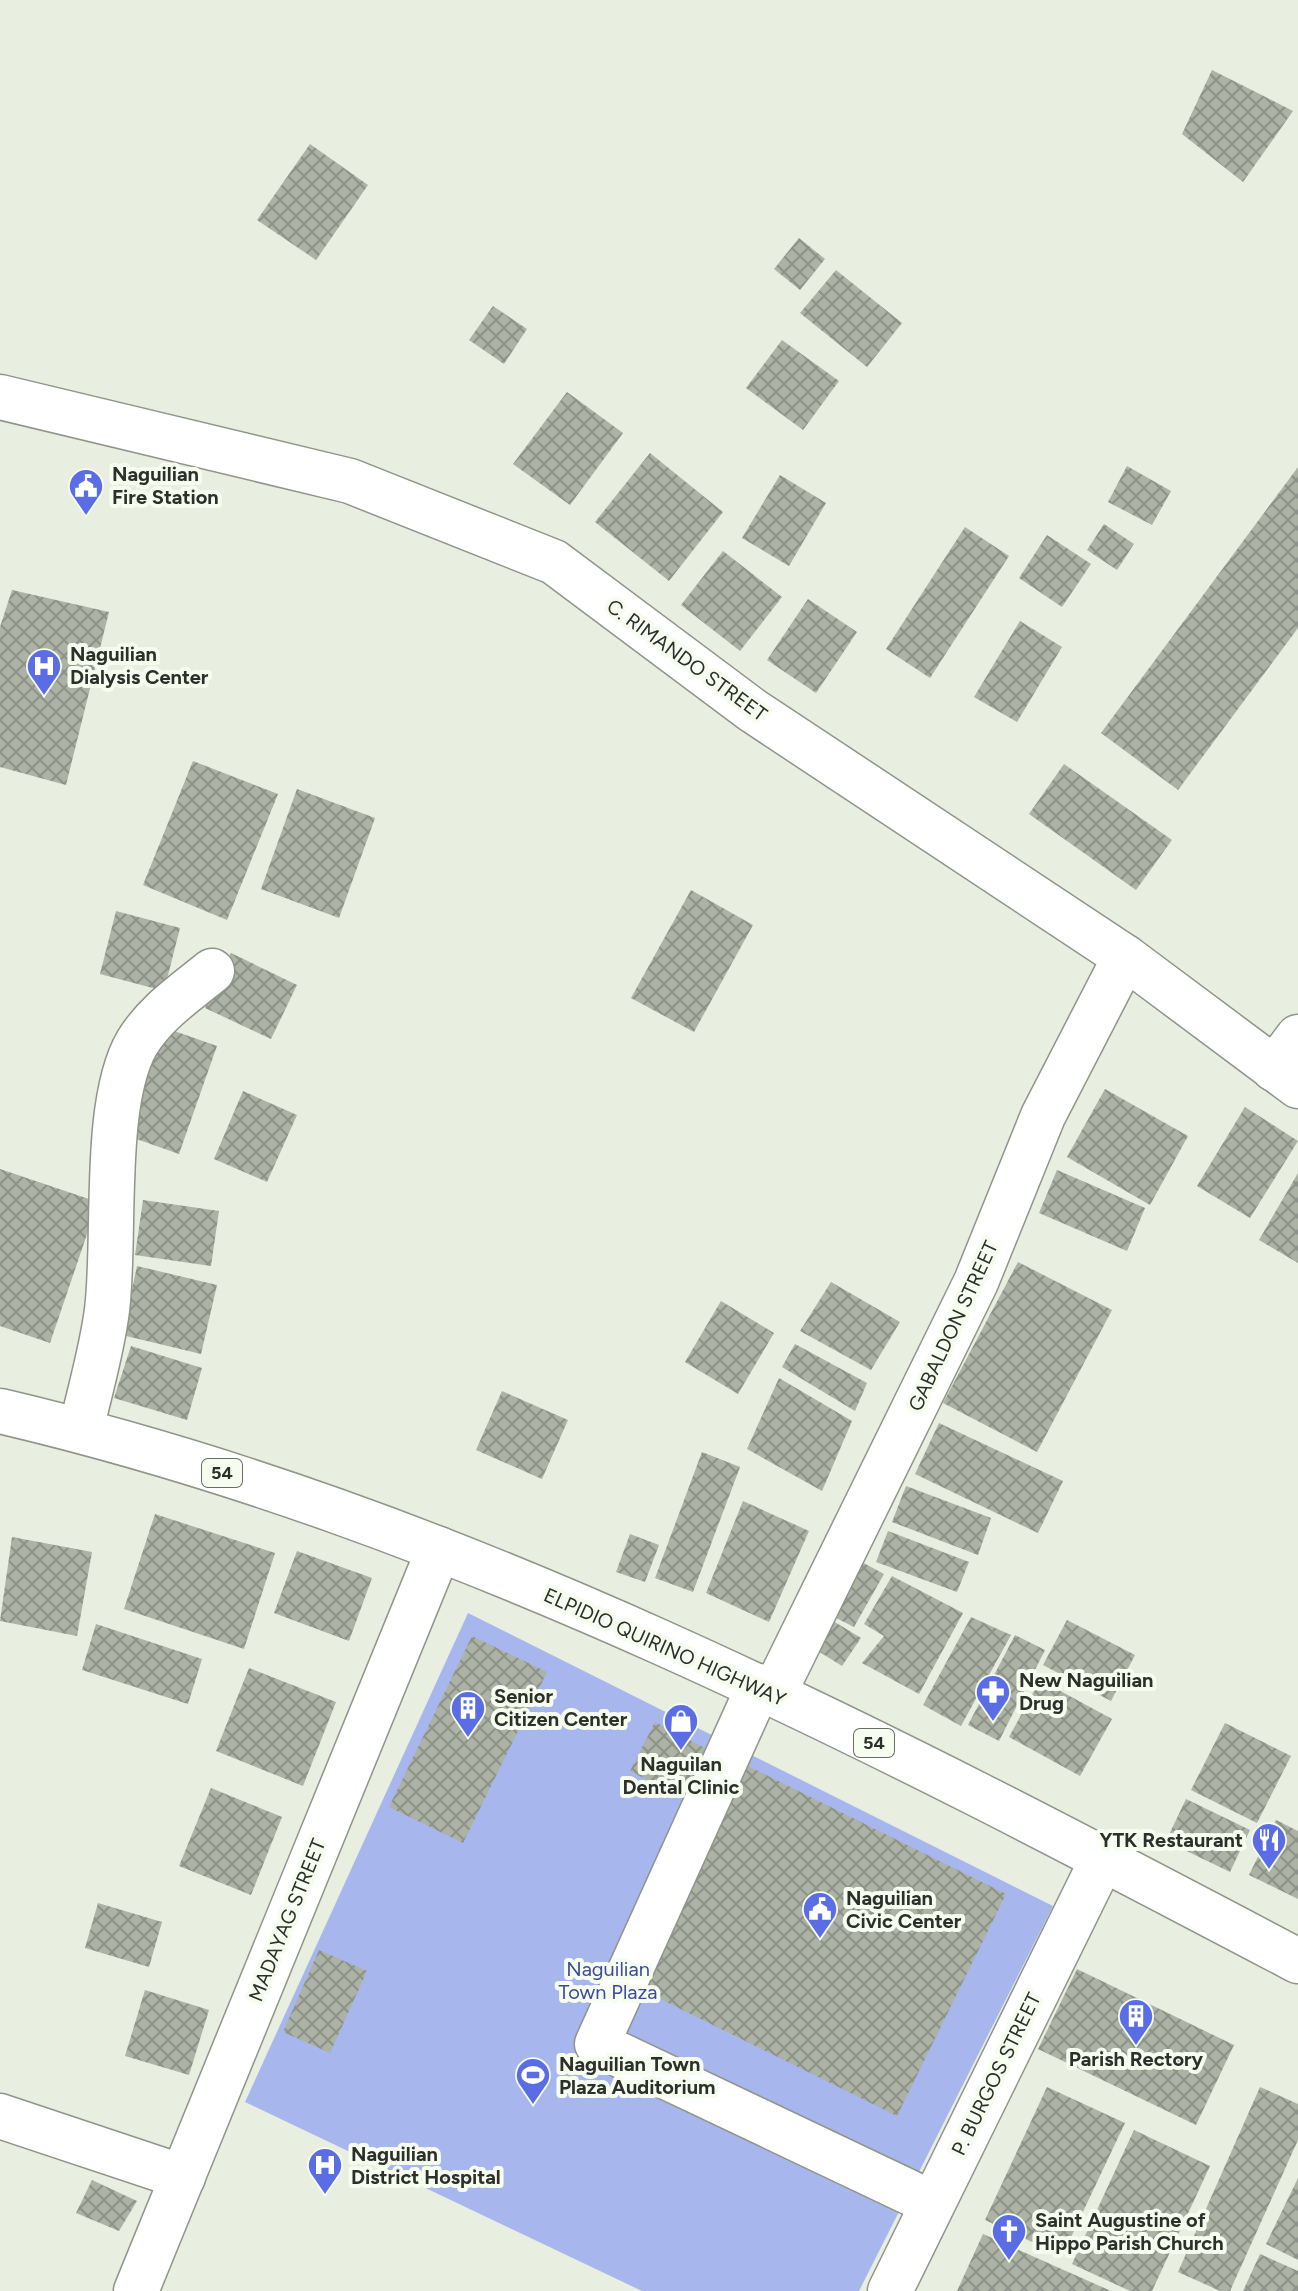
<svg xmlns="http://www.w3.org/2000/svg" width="1298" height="2291" viewBox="0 0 1298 2291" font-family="Figtree,sans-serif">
<defs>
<pattern id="building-cross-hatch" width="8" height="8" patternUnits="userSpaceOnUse" patternTransform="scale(2)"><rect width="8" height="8" fill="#acb3a5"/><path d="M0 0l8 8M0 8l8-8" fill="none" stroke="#8c9287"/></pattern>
</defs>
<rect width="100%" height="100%" fill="#e8efe1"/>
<path fill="#a7b6ec" d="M468,1613L1053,1906L859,2291H642L245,2102Z"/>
<g fill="url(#building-cross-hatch)">
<path d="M1212,70L1293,111L1243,182L1182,134Z"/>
<path d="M310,144L368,185L316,260L257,220Z"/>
<path d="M799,238L825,259L800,290L774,269Z"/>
<path d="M836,270L902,323L867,367L800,313Z"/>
<path d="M493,306L527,329L504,364L469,340Z"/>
<path d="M782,340L839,381L803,430L746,388Z"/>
<path d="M567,392L623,433L570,505L513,464Z"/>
<path d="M650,453L723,512L669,581L595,522Z"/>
<path d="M1127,466L1171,491L1152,525L1108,502Z"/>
<path d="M1298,467V628L1178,790L1101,733Z"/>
<path d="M780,475L826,503L789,566L742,538Z"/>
<path d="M1104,524L1134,544L1117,570L1087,550Z"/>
<path d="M965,527L1009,556L930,678L886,649Z"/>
<path d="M1047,535L1091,564L1062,607L1019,578Z"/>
<path d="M723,551L782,597L740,651L681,605Z"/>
<path d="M12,590L109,612L66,785L0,767V627Z"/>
<path d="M808,599L857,632L816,693L767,660Z"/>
<path d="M1020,621L1062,647L1017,722L974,697Z"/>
<path d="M193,761L278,794L227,920L143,885Z"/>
<path d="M1064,764L1172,840L1136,890L1029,814Z"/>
<path d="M297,789L375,818L339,918L261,889Z"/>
<path d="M691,890L753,925L694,1032L631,998Z"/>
<path d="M116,911L180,928L164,991L100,974Z"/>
<path d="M231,953L297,985L271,1039L205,1008Z"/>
<path d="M163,1027L217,1046L179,1154L125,1135Z"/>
<path d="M1105,1089L1188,1136L1150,1205L1067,1157Z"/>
<path d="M243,1091L297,1115L267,1182L214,1159Z"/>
<path d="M1245,1107L1298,1141L1250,1218L1197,1186Z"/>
<path d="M0,1169L98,1202L50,1343L0,1326Z"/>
<path d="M1057,1170L1145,1208L1127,1251L1039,1213Z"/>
<path d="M1298,1173V1263L1259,1240Z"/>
<path d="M143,1200L219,1211L211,1266L135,1255Z"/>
<path d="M1018,1262L1112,1310L1037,1452L943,1403Z"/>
<path d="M137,1266L217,1285L201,1354L122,1335Z"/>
<path d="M831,1282L900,1322L871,1370L800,1331Z"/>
<path d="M721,1301L774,1333L738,1394L685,1362Z"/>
<path d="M795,1344L867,1383L855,1411L782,1367Z"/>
<path d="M131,1346L202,1368L187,1420L114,1398Z"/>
<path d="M779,1378L852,1421L822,1491L747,1449Z"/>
<path d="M502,1391L568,1420L542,1479L476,1450Z"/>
<path d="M939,1423L1063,1481L1038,1533L915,1474Z"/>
<path d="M702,1452L740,1467L693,1592L655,1578Z"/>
<path d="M906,1486L991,1518L978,1555L892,1522Z"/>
<path d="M743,1501L809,1531L769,1622L706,1593Z"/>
<path d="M155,1514L275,1553L244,1649L124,1609Z"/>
<path d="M888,1531L969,1562L957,1592L876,1562Z"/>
<path d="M630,1534L659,1545L645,1582L616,1572Z"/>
<path d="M12,1537L92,1552L77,1636L0,1621Z"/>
<path d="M297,1551L372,1578L349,1641L274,1613Z"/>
<path d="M860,1561L884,1574L854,1627L828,1614Z"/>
<path d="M892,1576L963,1613L919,1694L862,1663L884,1636L864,1624Z"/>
<path d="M825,1616L861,1638L842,1666L810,1646Z"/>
<path d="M971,1617L1011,1635L961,1726L923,1705Z"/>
<path d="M1067,1620L1135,1655L1111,1701L1043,1665Z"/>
<path d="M96,1624L202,1659L188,1704L82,1670Z"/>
<path d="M1015,1635L1045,1650L999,1741L968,1725Z"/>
<path d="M472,1636L547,1672L463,1843L389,1807Z"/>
<path d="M249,1668L336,1702L303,1786L216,1751Z"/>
<path d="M1040,1680L1112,1719L1080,1776L1009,1737Z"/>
<path d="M655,1722L710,1751L684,1799L630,1771Z"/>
<path d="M1225,1723L1291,1756L1257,1823L1191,1790Z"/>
<path d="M744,1764L1006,1894L897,2116L634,1986Z"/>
<path d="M211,1788L282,1817L251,1895L179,1866Z"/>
<path d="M1186,1799L1250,1830L1230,1872L1166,1841Z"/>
<path d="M1276,1820L1298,1831V1899L1249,1875Z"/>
<path d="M98,1903L162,1922L149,1967L85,1948Z"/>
<path d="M319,1950L367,1971L330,2053L283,2032Z"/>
<path d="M1077,1969L1234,2045L1196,2125L1038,2049Z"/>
<path d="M145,1990L209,2010L189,2075L125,2056Z"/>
<path d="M1047,2087L1125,2123L1062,2256L985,2220Z"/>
<path d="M1260,2087L1298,2104V2140L1230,2291H1220L1178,2272Z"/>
<path d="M1134,2130L1210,2166L1152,2291H1130L1072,2264Z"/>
<path d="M1298,2178V2260L1266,2244Z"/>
<path d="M92,2180L137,2201L119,2231L76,2213Z"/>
<path d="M983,2234L1111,2291H957Z"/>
<path d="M1260,2254L1298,2271V2291H1243Z"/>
</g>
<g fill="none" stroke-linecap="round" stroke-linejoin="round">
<g stroke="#8f9588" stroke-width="47">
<g id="minor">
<path d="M0,397L350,481L554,562L752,710L1125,957L1298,1086"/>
<path d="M1274,1069L1298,1037"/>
<path d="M81,1430C90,1390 102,1350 107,1310C116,1239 102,1103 137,1043C155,1013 185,993 212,971"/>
<path d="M759,1686L597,2044L932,2203"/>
<path d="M774,1693L976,1282L1043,1116L1125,957"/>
<path d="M0,2116L183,2177"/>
<path d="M136,2291L439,1549"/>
<path d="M890,2291L1103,1858"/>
</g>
</g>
<g stroke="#8f9588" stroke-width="47">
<path id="highway" d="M0,1411C460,1519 882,1742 1298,1961"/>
</g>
<use href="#minor" stroke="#fff" stroke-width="44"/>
<use href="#highway" stroke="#fff" stroke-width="44"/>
</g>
<defs>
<g id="civic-pin" transform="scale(1.8)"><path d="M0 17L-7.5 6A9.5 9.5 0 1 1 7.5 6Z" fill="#5a6de4" stroke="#f6fdef"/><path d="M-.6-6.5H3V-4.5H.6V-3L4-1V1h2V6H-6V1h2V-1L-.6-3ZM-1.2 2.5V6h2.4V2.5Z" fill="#fff"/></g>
<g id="hospital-pin" transform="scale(1.8)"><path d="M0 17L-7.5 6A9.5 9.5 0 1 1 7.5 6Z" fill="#5a6de4" stroke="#f6fdef"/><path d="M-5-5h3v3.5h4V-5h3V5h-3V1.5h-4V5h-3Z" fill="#fff"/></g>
<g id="pharmacy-pin" transform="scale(1.8)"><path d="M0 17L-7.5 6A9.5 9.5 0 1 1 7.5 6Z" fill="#5a6de4" stroke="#f6fdef"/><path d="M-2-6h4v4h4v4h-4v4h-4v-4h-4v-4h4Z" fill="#fff"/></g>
<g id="building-pin" transform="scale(1.8)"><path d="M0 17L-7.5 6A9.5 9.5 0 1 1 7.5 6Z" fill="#5a6de4" stroke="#f6fdef"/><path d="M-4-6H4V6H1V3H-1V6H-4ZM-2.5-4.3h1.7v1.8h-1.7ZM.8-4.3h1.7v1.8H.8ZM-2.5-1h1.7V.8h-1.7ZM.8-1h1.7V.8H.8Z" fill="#fff"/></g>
<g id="shop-pin" transform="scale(1.8)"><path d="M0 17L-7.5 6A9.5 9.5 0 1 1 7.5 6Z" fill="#5a6de4" stroke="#f6fdef"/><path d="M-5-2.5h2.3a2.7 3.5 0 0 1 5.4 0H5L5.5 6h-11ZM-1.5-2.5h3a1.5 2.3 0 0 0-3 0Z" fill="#fff"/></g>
<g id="restaurant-pin" transform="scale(1.8)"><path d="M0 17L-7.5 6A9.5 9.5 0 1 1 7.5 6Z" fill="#5a6de4" stroke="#f6fdef"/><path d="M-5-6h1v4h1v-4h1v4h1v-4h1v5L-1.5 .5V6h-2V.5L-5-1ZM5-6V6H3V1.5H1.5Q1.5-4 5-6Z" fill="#fff"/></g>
<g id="stadium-pin" transform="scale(1.8)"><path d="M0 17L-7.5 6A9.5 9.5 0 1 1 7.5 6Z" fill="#5a6de4" stroke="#f6fdef"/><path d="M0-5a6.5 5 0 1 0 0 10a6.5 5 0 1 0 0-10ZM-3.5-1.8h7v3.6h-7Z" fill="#fff"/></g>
<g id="church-pin" transform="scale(1.8)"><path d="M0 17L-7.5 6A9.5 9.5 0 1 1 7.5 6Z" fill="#5a6de4" stroke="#f6fdef"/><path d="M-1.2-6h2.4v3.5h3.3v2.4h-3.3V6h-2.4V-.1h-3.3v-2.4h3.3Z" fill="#fff"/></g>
</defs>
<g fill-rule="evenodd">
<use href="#civic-pin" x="86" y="486"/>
<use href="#hospital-pin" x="44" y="666"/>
<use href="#pharmacy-pin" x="993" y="1692"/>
<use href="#building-pin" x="468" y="1708"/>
<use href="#shop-pin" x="681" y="1721"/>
<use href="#restaurant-pin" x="1269" y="1840"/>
<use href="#civic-pin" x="820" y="1909"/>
<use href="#building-pin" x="1136" y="2016"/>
<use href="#stadium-pin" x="533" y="2075"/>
<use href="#hospital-pin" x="325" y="2165"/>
<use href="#church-pin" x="1009" y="2231"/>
</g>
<g text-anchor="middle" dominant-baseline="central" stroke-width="8" stroke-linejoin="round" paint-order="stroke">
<g fill="#f6fdef" stroke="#696d65" stroke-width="2">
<rect x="202" y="1459" width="40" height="28" rx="6"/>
<rect x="854" y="1729" width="40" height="28" rx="6"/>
</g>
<g font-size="18" font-weight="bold" fill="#2c2f2a">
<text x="222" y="1473">54</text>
<text x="874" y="1743">54</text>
</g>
<g font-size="20" font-weight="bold" fill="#2c2f2a" stroke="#f6fdef" text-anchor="start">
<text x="112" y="474">Naguilian<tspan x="112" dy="23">Fire Station</tspan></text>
<text x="70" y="654">Naguilian<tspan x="70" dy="23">Dialysis Center</tspan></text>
<text x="1019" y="1680">New Naguilian<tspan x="1019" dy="23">Drug</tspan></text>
<text x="494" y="1696">Senior<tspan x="494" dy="23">Citizen Center</tspan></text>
<text x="681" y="1764" text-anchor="middle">Naguilan<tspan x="681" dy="23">Dental Clinic</tspan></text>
<text x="1243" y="1840" text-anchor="end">YTK Restaurant</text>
<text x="846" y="1898">Naguilian<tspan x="846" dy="23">Civic Center</tspan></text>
<text x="1136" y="2059" text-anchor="middle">Parish Rectory</text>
<text x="559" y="2064">Naguilian Town<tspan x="559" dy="23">Plaza Auditorium</tspan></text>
<text x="351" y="2154">Naguilian<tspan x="351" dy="23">District Hospital</tspan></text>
<text x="1035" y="2220">Saint Augustine of<tspan x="1035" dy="23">Hippo Parish Church</tspan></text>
</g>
<g font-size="20" fill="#2c2f2a" stroke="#f6fdef">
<text transform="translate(687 660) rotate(36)">C. RIMANDO STREET</text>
<text transform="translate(953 1326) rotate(-65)">GABALDON STREET</text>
<text transform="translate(665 1647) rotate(24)">ELPIDIO QUIRINO HIGHWAY</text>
<text transform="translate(287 1920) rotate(-68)">MADAYAG STREET</text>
<text transform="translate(996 2074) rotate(-64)">P. BURGOS STREET</text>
</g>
<g font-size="20" fill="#3c4a9e" stroke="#f6fdef">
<text x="608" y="1969">Naguilian<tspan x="608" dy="23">Town Plaza</tspan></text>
</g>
</g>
</svg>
